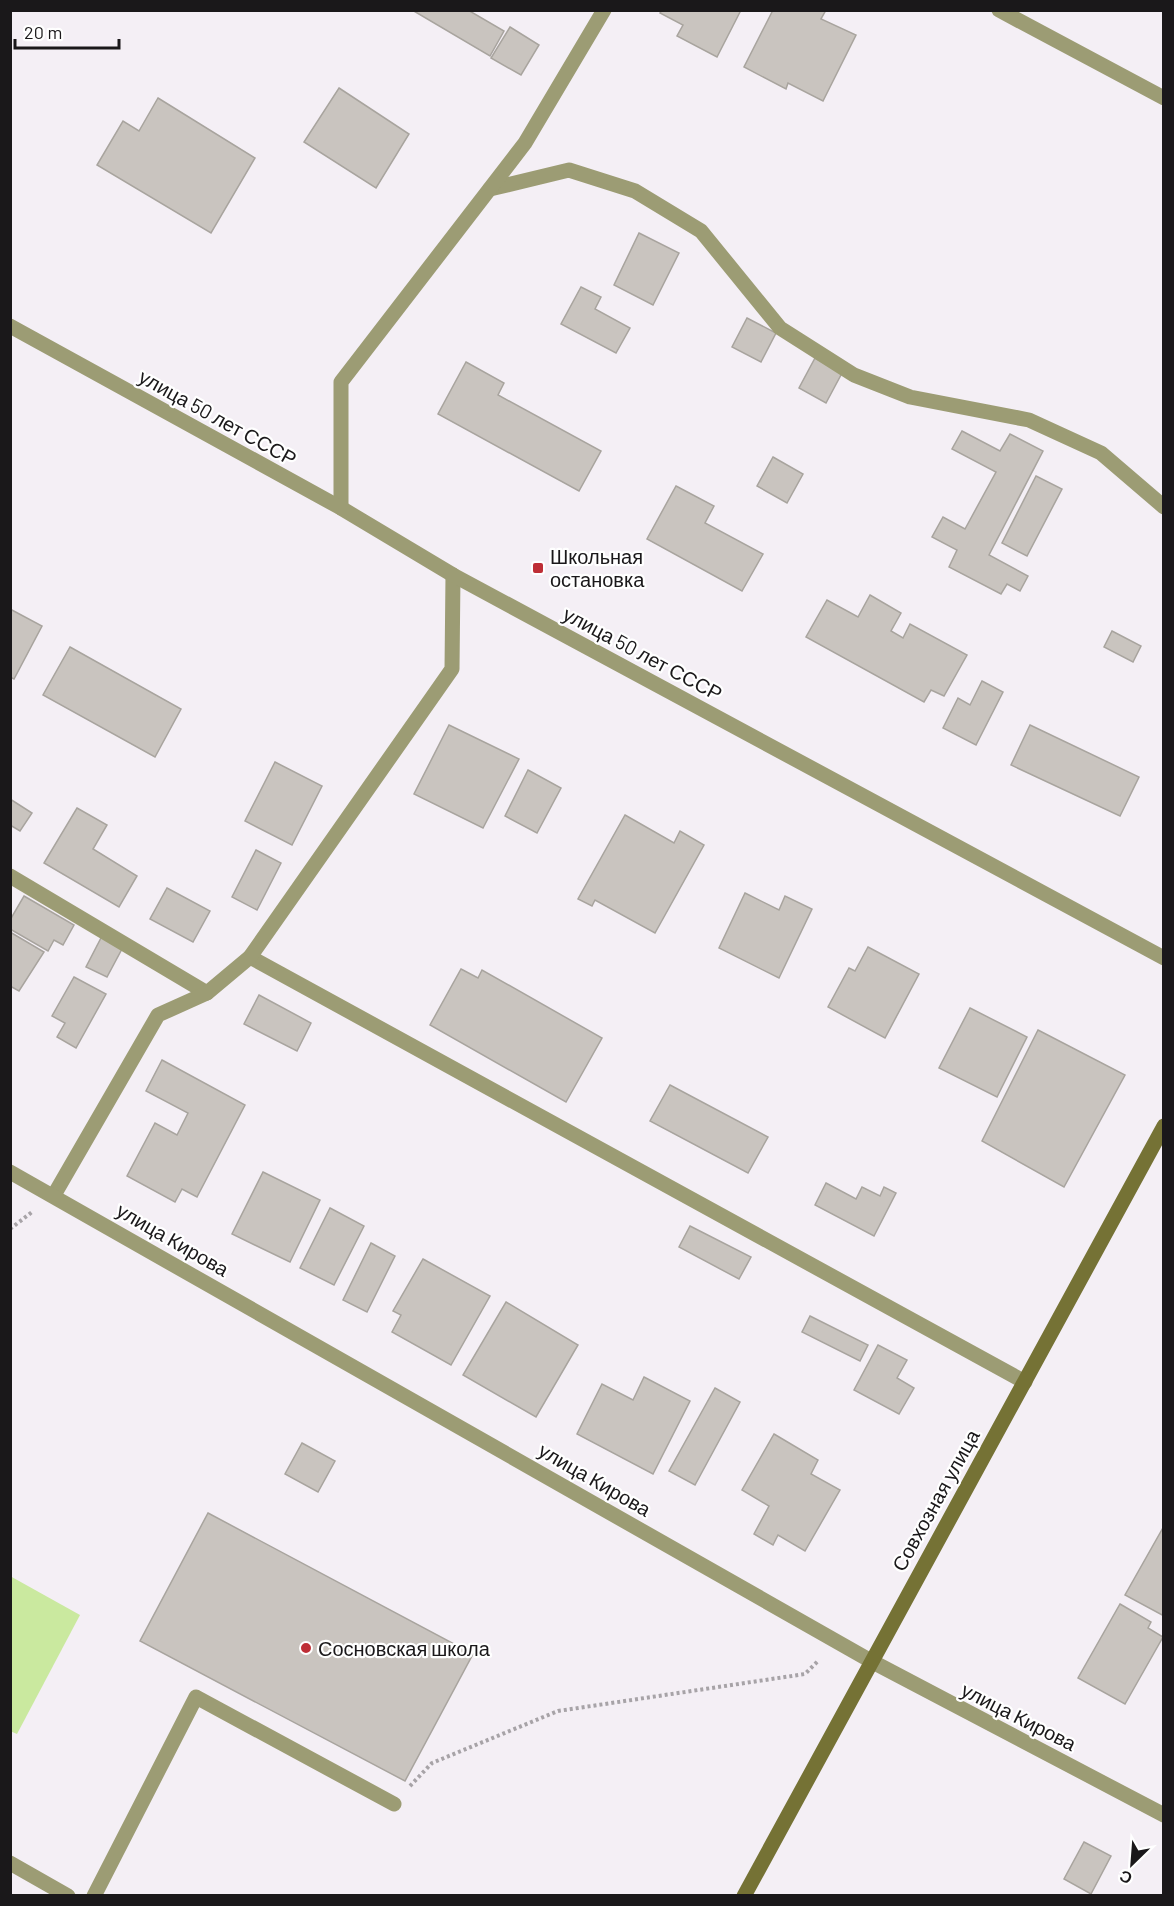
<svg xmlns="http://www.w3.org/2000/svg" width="1174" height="1906" viewBox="0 0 1174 1906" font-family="Barlow,sans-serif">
<rect width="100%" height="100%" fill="#f4eff5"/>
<path fill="#cae99f" d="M10,1576L80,1615L17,1734L10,1731Z"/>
<g fill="#c9c4bf" stroke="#a8a49e" stroke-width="1.5">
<path d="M412,10H468L504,31L490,56Z"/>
<path d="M662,10H741L717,57L677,36L683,25L660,13Z"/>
<path d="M773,10H826L821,19L856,35L823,101L788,83L786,89L744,67Z"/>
<path d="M510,27L539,45L521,75L491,58Z"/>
<path d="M339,88L409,134L376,188L304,142Z"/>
<path d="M158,98L255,158L211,233L97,165L123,121L139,131Z"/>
<path d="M639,233L679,253L653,305L614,285Z"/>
<path d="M581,287L601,297L595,309L630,328L616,353L561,324Z"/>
<path d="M747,318L776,333L761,362L732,347Z"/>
<path d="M815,358L842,373L826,403L799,388Z"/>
<path d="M466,362L504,383L498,395L601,451L579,491L438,414Z"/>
<path d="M962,431L1000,451L1010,434L1043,451L989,555L1028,576L1020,591L1007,584L1001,594L949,567L957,550L932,537L943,517L965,529L996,472L952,449Z"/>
<path d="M773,457L803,474L787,503L757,486Z"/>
<path d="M1036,476L1062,489L1027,556L1002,543Z"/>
<path d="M676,486L714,506L705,523L763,554L742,591L647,539Z"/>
<path d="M870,595L901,613L891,631L903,638L910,624L967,655L944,696L931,690L924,702L806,637L827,600L858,617Z"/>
<path d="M10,609L42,626L14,679L10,677Z"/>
<path d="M1112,631L1141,646L1133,662L1104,647Z"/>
<path d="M70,647L181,709L155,757L43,695Z"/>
<path d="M982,681L1003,692L976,745L943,728L958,698L970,705Z"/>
<path d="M449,725L519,759L483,828L414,794Z"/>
<path d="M1030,725L1139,777L1120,816L1011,765Z"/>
<path d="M275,762L322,786L292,845L245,821Z"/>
<path d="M528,770L561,788L537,833L505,816Z"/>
<path d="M10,799L32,813L20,831L10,825Z"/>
<path d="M77,808L107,825L93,849L137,876L119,907L44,863Z"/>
<path d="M625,815L674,843L680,831L704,845L655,933L595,900L592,906L578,899Z"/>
<path d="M256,850L281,863L257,910L232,897Z"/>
<path d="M167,888L210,911L193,942L150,919Z"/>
<path d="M745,893L779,910L785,896L812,909L779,978L719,948Z"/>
<path d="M24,896L74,925L63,945L54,940L48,951L10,929V920Z"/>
<path d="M10,932L44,952L19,991L10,986Z"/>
<path d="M102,936L123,947L107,977L86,967Z"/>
<path d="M868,947L919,974L885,1038L828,1007L849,968L855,971Z"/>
<path d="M461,969L478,978L482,970L602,1038L566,1102L430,1025Z"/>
<path d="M74,977L106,994L76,1048L57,1037L65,1023L52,1016Z"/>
<path d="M259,995L311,1023L297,1051L244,1024Z"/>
<path d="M970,1008L1027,1037L997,1097L939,1068Z"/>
<path d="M1038,1030L1125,1075L1064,1187L982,1141Z"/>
<path d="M162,1060L245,1105L197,1197L182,1189L175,1202L127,1176L155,1123L177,1135L188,1113L146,1091Z"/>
<path d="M670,1085L768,1137L748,1173L650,1121Z"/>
<path d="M263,1172L320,1200L290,1262L232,1234Z"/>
<path d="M826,1183L856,1199L862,1187L880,1196L884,1187L896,1193L874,1236L815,1205Z"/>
<path d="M330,1208L364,1226L334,1285L300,1268Z"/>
<path d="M690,1226L751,1257L739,1279L679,1247Z"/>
<path d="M371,1243L395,1256L367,1312L343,1300Z"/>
<path d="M423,1259L490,1296L451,1365L392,1332L401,1315L393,1311Z"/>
<path d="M506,1302L578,1345L536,1417L463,1375Z"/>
<path d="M810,1316L868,1345L860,1361L802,1332Z"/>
<path d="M878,1345L907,1360L897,1378L914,1388L899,1414L854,1390Z"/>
<path d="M644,1377L690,1401L653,1474L577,1434L602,1384L633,1400Z"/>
<path d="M715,1388L740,1402L695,1485L669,1471Z"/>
<path d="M774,1434L818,1460L811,1474L840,1490L805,1551L778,1535L773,1545L754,1534L769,1506L742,1490Z"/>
<path d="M302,1443L335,1461L318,1492L285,1474Z"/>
<path d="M208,1513L473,1654L405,1781L140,1641Z"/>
<path d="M1164,1526V1616L1125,1595Z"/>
<path d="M1120,1604L1151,1622L1148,1628L1163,1637L1125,1704L1078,1678Z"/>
<path d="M1084,1842L1111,1856L1091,1894L1064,1879Z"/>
</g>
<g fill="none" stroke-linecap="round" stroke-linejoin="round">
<g stroke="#a7a3a7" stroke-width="4" stroke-dasharray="3 3" stroke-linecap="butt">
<path d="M10,1229L32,1212"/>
<path d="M410,1786L432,1763L558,1711L805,1674L818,1661"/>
</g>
<g stroke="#9c9c74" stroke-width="15">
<path d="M490,189L569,170L635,191L701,231L780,328L854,375L910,397L1029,420L1101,453L1164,507"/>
<path d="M10,876L207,993"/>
<path d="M250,957L1025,1382"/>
<path d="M54,1195L158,1015L207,993L250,957L452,669L453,575"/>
<path d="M94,1896L196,1697L394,1804"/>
</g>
<g stroke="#9c9c74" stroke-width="15">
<path d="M999,10L1164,98"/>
<path d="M341,508V382L525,143L604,10"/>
<path d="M10,1172L871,1661L1164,1815"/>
<path d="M10,1863L68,1896"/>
</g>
<path stroke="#9c9c74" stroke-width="15" d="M10,326L341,508L453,575L1164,958"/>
<path stroke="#757235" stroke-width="15" d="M744,1896L1164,1126"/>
</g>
<g fill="#be2e36" stroke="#fff" stroke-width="2">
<rect x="532" y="562" width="12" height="12" rx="3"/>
<circle cx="306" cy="1648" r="6"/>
</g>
<g text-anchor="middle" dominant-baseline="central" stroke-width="4.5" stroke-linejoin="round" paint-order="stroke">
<g font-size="20" fill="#1a181a" stroke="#fff">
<text transform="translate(218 417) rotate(29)">улица 50 лет СССР</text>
<text transform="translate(643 653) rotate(28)">улица 50 лет СССР</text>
<text transform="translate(173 1239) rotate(30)">улица Кирова</text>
<text transform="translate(595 1479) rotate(30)">улица Кирова</text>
<text transform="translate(935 1500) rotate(-61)">Совхозная улица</text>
<text transform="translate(1019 1716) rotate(27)">улица Кирова</text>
</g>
<g font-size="20" fill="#1a181a" stroke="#fff" text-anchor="start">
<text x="550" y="556">Школьная<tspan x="550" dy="23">остановка</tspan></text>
<text x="318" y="1648">Сосновская школа</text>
</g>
</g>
<rect width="1174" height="1906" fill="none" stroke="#1a181a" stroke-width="24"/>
<g transform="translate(1132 1864) rotate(205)" stroke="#ffffff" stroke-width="4.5" paint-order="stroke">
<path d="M0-4.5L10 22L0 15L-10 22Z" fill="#1a181a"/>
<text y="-9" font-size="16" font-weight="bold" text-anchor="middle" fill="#1a181a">С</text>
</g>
<path d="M15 39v9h104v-9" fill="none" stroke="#1a181a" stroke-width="3"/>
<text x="24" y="39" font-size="18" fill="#1a181a" stroke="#ffffff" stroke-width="4.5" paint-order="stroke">20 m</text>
</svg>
